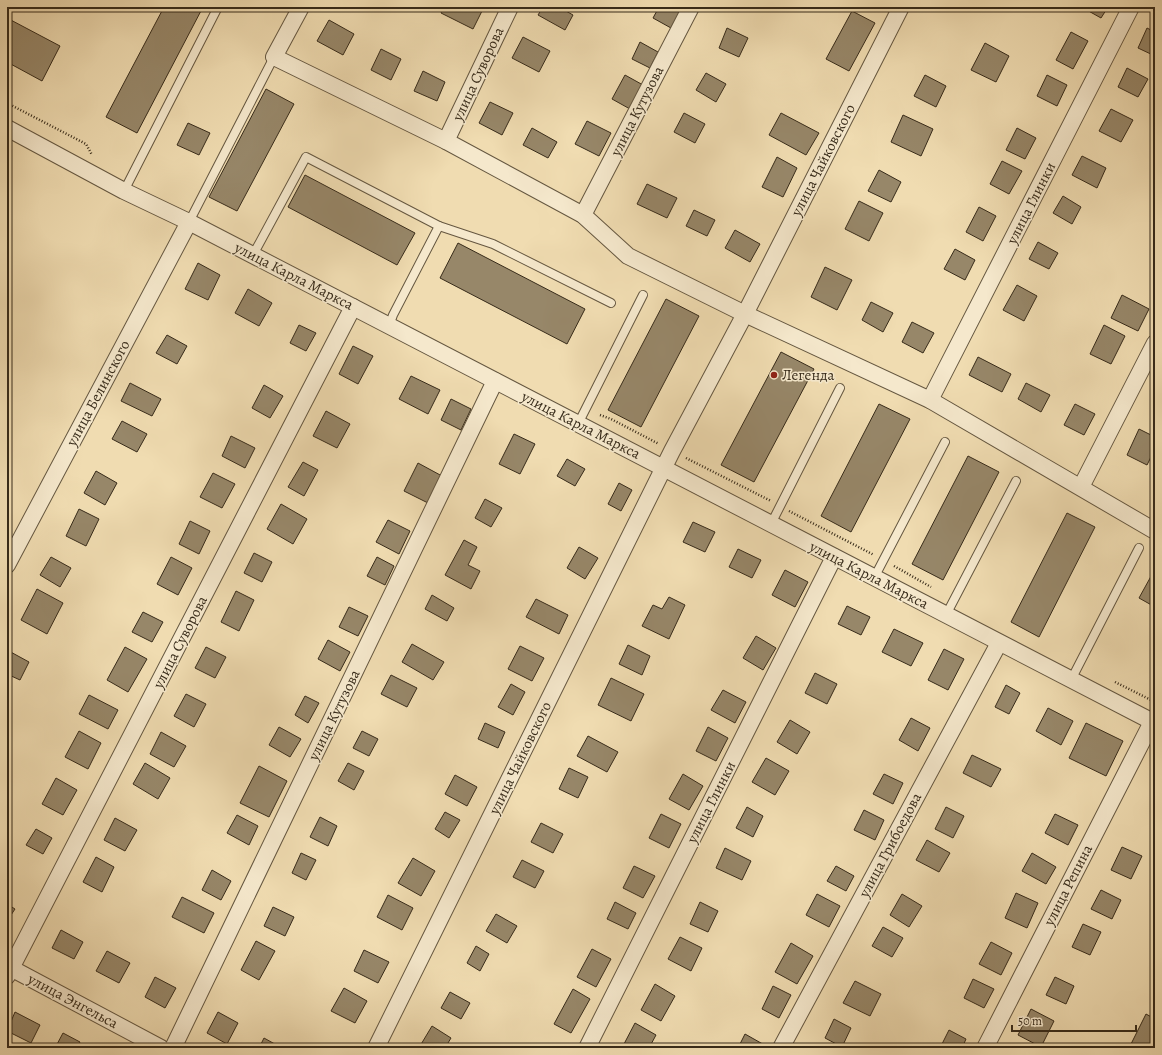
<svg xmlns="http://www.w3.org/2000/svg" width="1162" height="1055" viewBox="0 0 1162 1055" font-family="Alegreya,serif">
<rect width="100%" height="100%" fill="#f0dcb1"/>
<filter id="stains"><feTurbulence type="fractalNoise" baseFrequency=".005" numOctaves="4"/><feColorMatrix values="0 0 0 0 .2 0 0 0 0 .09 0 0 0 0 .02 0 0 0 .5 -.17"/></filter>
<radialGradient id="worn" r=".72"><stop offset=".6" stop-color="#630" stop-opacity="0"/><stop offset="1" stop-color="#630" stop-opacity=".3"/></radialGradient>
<g fill="#978769" stroke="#372b1a">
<path d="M164,7H203L137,133L106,117Z"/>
<path d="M444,7H478L483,9L473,29L441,13Z"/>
<path d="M543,7H559L573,15L565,30L538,15Z"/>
<path d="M659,7L682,8L671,28L653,18Z"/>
<path d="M1086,7H1108L1101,18L1085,9Z"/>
<path d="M852,11L875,23L849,71L826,59Z"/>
<path d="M7,18L60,46L42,81L7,62Z"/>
<path d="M329,20L354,34L343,55L317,41Z"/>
<path d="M727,28L748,38L739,57L719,48Z"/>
<path d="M1147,28L1155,32V56L1138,48Z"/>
<path d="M1071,32L1088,41L1073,69L1056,60Z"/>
<path d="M523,37L550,51L539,72L512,58Z"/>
<path d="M640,42L658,52L650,68L632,59Z"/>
<path d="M985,43L1009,56L996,82L971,70Z"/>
<path d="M381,49L401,59L391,80L371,70Z"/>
<path d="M1127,68L1148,79L1138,97L1118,87Z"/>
<path d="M423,71L445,82L437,101L414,91Z"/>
<path d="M706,73L726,84L716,102L696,90Z"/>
<path d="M625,75L643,85L630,109L612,99Z"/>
<path d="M925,75L946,86L936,107L914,96Z"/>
<path d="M1047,75L1067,85L1057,106L1037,96Z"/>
<path d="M266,89L294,104L237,211L209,197Z"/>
<path d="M490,102L513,113L502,135L479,123Z"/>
<path d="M1111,109L1133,120L1121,142L1099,131Z"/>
<path d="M684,113L705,124L695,143L674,132Z"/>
<path d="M781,113L819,133L806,155L769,135Z"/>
<path d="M903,115L933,129L921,156L891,142Z"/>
<path d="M587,121L611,133L599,156L575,144Z"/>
<path d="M188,123L210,133L199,155L177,145Z"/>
<path d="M532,128L557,142L548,158L523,145Z"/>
<path d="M1017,128L1036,138L1025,159L1006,150Z"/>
<path d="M1082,156L1106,168L1097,188L1072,175Z"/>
<path d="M777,157L797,168L783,197L762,187Z"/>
<path d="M1002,161L1022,171L1009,194L990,184Z"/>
<path d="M879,170L901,182L891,202L868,191Z"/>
<path d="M305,175L415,233L397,265L288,207Z"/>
<path d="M647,184L677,198L667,218L637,204Z"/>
<path d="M1063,196L1081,207L1072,224L1053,213Z"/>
<path d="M859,201L883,213L869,241L845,229Z"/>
<path d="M979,207L996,216L983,241L966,232Z"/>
<path d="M694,210L715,220L707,236L686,226Z"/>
<path d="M735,230L760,244L750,262L725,248Z"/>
<path d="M1038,242L1058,253L1049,269L1029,259Z"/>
<path d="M458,243L585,309L567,344L440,278Z"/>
<path d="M955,249L975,260L965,280L944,269Z"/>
<path d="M198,263L220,275L208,300L185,289Z"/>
<path d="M825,267L852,280L837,310L811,297Z"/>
<path d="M1017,285L1037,296L1024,321L1003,310Z"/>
<path d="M248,289L272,303L259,326L235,313Z"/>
<path d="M1122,295L1149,309L1138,331L1111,318Z"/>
<path d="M666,299L699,316L641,427L608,410Z"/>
<path d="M871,302L893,313L883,332L862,320Z"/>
<path d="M912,322L934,333L923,353L902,342Z"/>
<path d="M299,325L316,333L306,351L290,343Z"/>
<path d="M1104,325L1125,336L1111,364L1090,354Z"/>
<path d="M167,335L187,346L177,364L156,353Z"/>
<path d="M353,346L373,356L358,384L339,374Z"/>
<path d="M781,352L814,369L754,482L721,465Z"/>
<path d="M978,357L1011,374L1002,392L969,375Z"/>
<path d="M411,376L440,390L428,414L399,399Z"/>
<path d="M130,383L161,399L152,416L121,401Z"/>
<path d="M1026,383L1050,395L1041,412L1018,399Z"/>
<path d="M264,385L283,396L270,418L252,408Z"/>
<path d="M451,399L471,409L461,430L441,420Z"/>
<path d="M879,404L910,419L851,532L821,516Z"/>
<path d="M1075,404L1095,414L1084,435L1064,425Z"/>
<path d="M326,411L350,424L337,448L313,436Z"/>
<path d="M122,421L147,434L137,452L112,439Z"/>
<path d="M1139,429L1155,437V449L1147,465L1127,455Z"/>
<path d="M514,434L535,444L520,474L499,464Z"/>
<path d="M231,436L255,448L245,468L222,456Z"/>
<path d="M968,456L999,472L943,580L912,564Z"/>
<path d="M567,459L585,469L575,486L557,476Z"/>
<path d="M303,462L318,470L304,496L288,487Z"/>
<path d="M418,463L442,476L428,503L404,491Z"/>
<path d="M96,471L117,483L105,505L84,493Z"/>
<path d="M213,473L235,484L222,508L200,497Z"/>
<path d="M619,483L632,490L621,511L608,504Z"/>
<path d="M485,499L502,508L491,527L475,518Z"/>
<path d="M281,504L307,519L293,544L267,529Z"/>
<path d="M79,509L99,519L86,546L66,536Z"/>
<path d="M1067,513L1095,527L1039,637L1011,622Z"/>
<path d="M388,520L410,531L399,554L376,542Z"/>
<path d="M190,521L210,531L199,554L179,544Z"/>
<path d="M693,522L715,532L705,552L683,542Z"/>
<path d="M464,540L477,547L468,565L480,571L471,589L445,575Z"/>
<path d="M579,547L598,558L585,579L567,568Z"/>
<path d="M738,549L761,560L752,578L729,567Z"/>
<path d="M254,553L272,562L262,582L244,573Z"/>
<path d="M51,557L71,568L60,587L40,575Z"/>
<path d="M171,557L192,568L178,595L157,584Z"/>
<path d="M377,557L394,566L385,585L367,576Z"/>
<path d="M1155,569V607L1139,598Z"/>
<path d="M785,570L808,582L795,607L772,595Z"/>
<path d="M37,589L63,603L47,634L21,620Z"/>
<path d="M236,591L254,600L239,631L221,622Z"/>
<path d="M432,595L454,608L447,621L425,609Z"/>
<path d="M669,597L685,605L669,639L642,626L653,605L662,609Z"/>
<path d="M536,599L568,615L559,634L526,617Z"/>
<path d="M847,606L870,617L861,635L838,624Z"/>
<path d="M349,607L368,616L358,636L339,627Z"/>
<path d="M143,612L163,622L152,642L132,632Z"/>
<path d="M894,629L923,643L911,666L882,652Z"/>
<path d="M756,636L776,648L763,670L743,658Z"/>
<path d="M328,640L350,652L340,671L318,659Z"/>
<path d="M412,644L444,662L433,680L402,662Z"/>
<path d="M628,645L650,656L642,675L619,664Z"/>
<path d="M520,646L544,658L532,681L508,669Z"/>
<path d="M125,647L147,659L128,692L107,680Z"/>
<path d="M206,647L226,657L215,678L195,668Z"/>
<path d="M944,649L964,659L948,690L928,680Z"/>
<path d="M7,650L29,662L20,680L7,674Z"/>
<path d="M815,673L837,684L827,704L805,693Z"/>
<path d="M391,675L417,688L407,707L381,694Z"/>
<path d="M611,678L644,694L631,721L598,705Z"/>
<path d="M511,684L525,692L513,715L498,707Z"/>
<path d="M1006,685L1020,693L1009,714L995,707Z"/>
<path d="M723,690L746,702L735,723L711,710Z"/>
<path d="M186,694L206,704L194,727L174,716Z"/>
<path d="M89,695L118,710L108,729L79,714Z"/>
<path d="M305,696L319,703L308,723L295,715Z"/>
<path d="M1048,708L1073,721L1061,745L1036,731Z"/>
<path d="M911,718L930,728L918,751L899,740Z"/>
<path d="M790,720L810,732L797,754L777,742Z"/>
<path d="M485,723L505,732L498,748L478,739Z"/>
<path d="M1086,723L1123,741L1106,776L1069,758Z"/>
<path d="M279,727L301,739L290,757L269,745Z"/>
<path d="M708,727L728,738L716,761L696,751Z"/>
<path d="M79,731L101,743L88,769L65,757Z"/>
<path d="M362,731L378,739L369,756L353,748Z"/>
<path d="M161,732L186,746L174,767L150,754Z"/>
<path d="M588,736L618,752L607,772L577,756Z"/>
<path d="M972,755L1001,769L991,787L963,773Z"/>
<path d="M766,758L789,771L775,795L752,782Z"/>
<path d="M145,763L170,778L158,799L133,784Z"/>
<path d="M348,763L364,771L354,790L338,781Z"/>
<path d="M259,766L287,781L269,817L240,803Z"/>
<path d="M569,768L588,777L578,798L559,789Z"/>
<path d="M683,774L703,786L689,810L669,799Z"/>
<path d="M884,774L903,783L893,804L873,794Z"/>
<path d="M455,775L477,787L467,806L445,794Z"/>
<path d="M56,778L77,790L63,815L42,804Z"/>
<path d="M747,807L763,816L753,837L736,828Z"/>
<path d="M946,807L964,816L953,838L935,829Z"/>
<path d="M864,810L884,820L875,840L854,830Z"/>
<path d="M445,812L460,820L449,838L435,829Z"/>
<path d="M661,814L681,824L669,848L649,838Z"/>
<path d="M1055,814L1078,825L1068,845L1045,833Z"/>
<path d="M237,815L258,826L249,845L227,833Z"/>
<path d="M320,817L337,826L328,846L310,837Z"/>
<path d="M115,818L137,830L125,851L104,840Z"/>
<path d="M541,823L563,834L553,853L531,842Z"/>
<path d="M36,829L52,838L43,854L26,845Z"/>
<path d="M927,840L950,853L939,872L916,860Z"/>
<path d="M1122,847L1142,856L1131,879L1111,870Z"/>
<path d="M725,848L751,861L742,880L716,868Z"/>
<path d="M301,853L316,860L306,880L292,873Z"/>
<path d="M1032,853L1056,867L1046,884L1022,871Z"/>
<path d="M96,857L114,867L102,892L83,882Z"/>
<path d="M413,858L435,871L421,896L398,883Z"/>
<path d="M522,860L544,871L535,888L513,877Z"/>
<path d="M634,866L655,876L643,898L623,888Z"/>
<path d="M836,866L854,876L846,891L827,881Z"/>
<path d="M212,870L231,881L221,900L202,890Z"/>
<path d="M1101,890L1121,900L1112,919L1091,909Z"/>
<path d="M1016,893L1038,903L1027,928L1005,918Z"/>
<path d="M817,894L840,906L829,927L806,915Z"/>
<path d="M902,894L922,906L909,927L890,915Z"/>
<path d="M388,895L413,908L402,930L377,917Z"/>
<path d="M182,897L214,913L204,933L172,917Z"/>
<path d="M615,902L636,913L628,929L607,919Z"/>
<path d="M700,902L718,911L708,932L690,924Z"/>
<path d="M7,904L15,909L7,921Z"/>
<path d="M273,907L294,917L285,936L264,926Z"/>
<path d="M496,914L517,926L507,943L486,931Z"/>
<path d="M1083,924L1101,932L1090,955L1072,947Z"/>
<path d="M883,927L903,938L892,957L872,946Z"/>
<path d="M61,930L83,942L74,959L52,948Z"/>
<path d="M680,937L702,948L691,971L668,959Z"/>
<path d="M256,941L275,951L259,980L241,970Z"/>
<path d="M991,942L1012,953L1001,975L979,964Z"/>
<path d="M791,943L813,956L797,984L775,972Z"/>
<path d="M476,946L489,954L480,971L467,963Z"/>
<path d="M592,949L611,959L596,987L577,977Z"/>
<path d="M364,950L389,962L378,983L354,971Z"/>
<path d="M107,951L130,963L119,983L96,971Z"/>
<path d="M155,977L176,988L165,1008L145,997Z"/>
<path d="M1055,977L1074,986L1066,1004L1046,995Z"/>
<path d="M973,979L994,989L984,1008L964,998Z"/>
<path d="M855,981L881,994L870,1016L843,1003Z"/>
<path d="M655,984L675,996L661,1021L641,1010Z"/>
<path d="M773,986L791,995L779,1018L762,1009Z"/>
<path d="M344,988L367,1001L355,1023L331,1011Z"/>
<path d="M573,989L590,999L571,1033L554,1024Z"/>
<path d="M450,992L470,1003L461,1019L441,1008Z"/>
<path d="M1031,1009L1054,1021L1041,1047L1018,1035Z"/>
<path d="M15,1012L40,1025L31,1043L7,1031Z"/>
<path d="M218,1012L238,1023L227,1044L207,1033Z"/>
<path d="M1146,1014L1155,1019V1048H1140L1131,1044Z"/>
<path d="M834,1019L851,1028L842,1047L825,1038Z"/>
<path d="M635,1023L656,1035L649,1048H630L624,1044Z"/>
<path d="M432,1026L451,1038L445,1048H423L420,1046Z"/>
<path d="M949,1030L966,1039L962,1048H940Z"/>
<path d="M63,1033L80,1042L77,1048H55Z"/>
<path d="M745,1034L768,1047V1048H738Z"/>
<path d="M264,1038L282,1048H259Z"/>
</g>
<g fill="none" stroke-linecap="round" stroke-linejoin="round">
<g stroke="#655740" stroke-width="10">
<g id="service">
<path d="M124,191L218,7"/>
<path d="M189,222L274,57"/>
<path d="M439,226L493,244L611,303"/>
<path d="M253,255L306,157L439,226L393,315L389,326"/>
<path d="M578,424L643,295"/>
<path d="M771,524L840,388"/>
<path d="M874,578L945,442"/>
<path d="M946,615L1016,481"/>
<path d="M1071,680L1139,548"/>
</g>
</g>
<g stroke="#655740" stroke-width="18">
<g id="minor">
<path d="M301,7L274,57L446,141L583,215L628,256L745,314L930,400L1155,531"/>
<path d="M7,128L124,191L189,222L1155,723"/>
<path d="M446,141L510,7"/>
<path d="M583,215L691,7"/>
<path d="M930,400L1131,7"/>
<path d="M1081,487L1155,343"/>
<path d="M7,565L189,222"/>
<path d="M7,966L161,1048"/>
<path d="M7,976L353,307"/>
<path d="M173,1048L495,381"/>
<path d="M376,1048L672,451L745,314L901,7"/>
<path d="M587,1048L834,557"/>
<path d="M781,1048L999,643"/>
<path d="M985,1048L1152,722"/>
</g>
</g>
<g stroke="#372b1a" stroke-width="2.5" stroke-dasharray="1 2" stroke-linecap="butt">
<path d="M7,103L86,144L92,155"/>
<path d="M600,415L611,419L659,444"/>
<path d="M686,458L771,501"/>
<path d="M789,511L874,555"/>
<path d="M894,566L931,587"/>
<path d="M1115,682L1155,702"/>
</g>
<use href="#service" stroke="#f5e8cc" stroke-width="8"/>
<use href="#minor" stroke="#f5e8cc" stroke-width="16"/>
</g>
<circle fill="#8f2418" stroke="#f5e8cc" stroke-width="1.5" cx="774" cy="375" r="4"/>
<g text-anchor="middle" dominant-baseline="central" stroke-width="3" stroke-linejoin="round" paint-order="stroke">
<g font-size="15" fill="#372b1a" stroke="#f5e8cc">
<text transform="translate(478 74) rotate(-65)">улица Суворова</text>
<text transform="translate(637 111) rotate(-63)">улица Кутузова</text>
<text transform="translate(823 160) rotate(-63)">улица Чайковского</text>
<text transform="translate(1031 203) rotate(-63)">улица Глинки</text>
<text transform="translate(294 276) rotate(27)">улица Карла Маркса</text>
<text transform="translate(98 393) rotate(-62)">улица Белинского</text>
<text transform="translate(581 425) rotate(27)">улица Карла Маркса</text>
<text transform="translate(869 575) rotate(27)">улица Карла Маркса</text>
<text transform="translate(180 642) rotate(-63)">улица Суворова</text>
<text transform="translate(334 715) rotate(-64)">улица Кутузова</text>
<text transform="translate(520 758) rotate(-64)">улица Чайковского</text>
<text transform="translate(711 802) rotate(-63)">улица Глинки</text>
<text transform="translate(890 845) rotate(-62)">улица Грибоедова</text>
<text transform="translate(1068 885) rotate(-63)">улица Репина</text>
<text transform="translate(73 1001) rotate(28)">улица Энгельса</text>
</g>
<g font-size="15" fill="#372b1a" stroke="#f5e8cc" text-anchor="start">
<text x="782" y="375">Легенда</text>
</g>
</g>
<rect width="1162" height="1055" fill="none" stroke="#f0dcb1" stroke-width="24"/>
<rect x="8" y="8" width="1146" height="1039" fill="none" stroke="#372b1a" stroke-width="2"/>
<rect x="12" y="12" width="1138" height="1031" fill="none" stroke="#372b1a"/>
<path d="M1012 1025v6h124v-6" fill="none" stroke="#372b1a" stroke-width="2"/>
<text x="1018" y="1025" font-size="12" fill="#372b1a" stroke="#f5e8cc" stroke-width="3" paint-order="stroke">50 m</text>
<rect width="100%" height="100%" filter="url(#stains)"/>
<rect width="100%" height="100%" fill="url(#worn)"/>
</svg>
